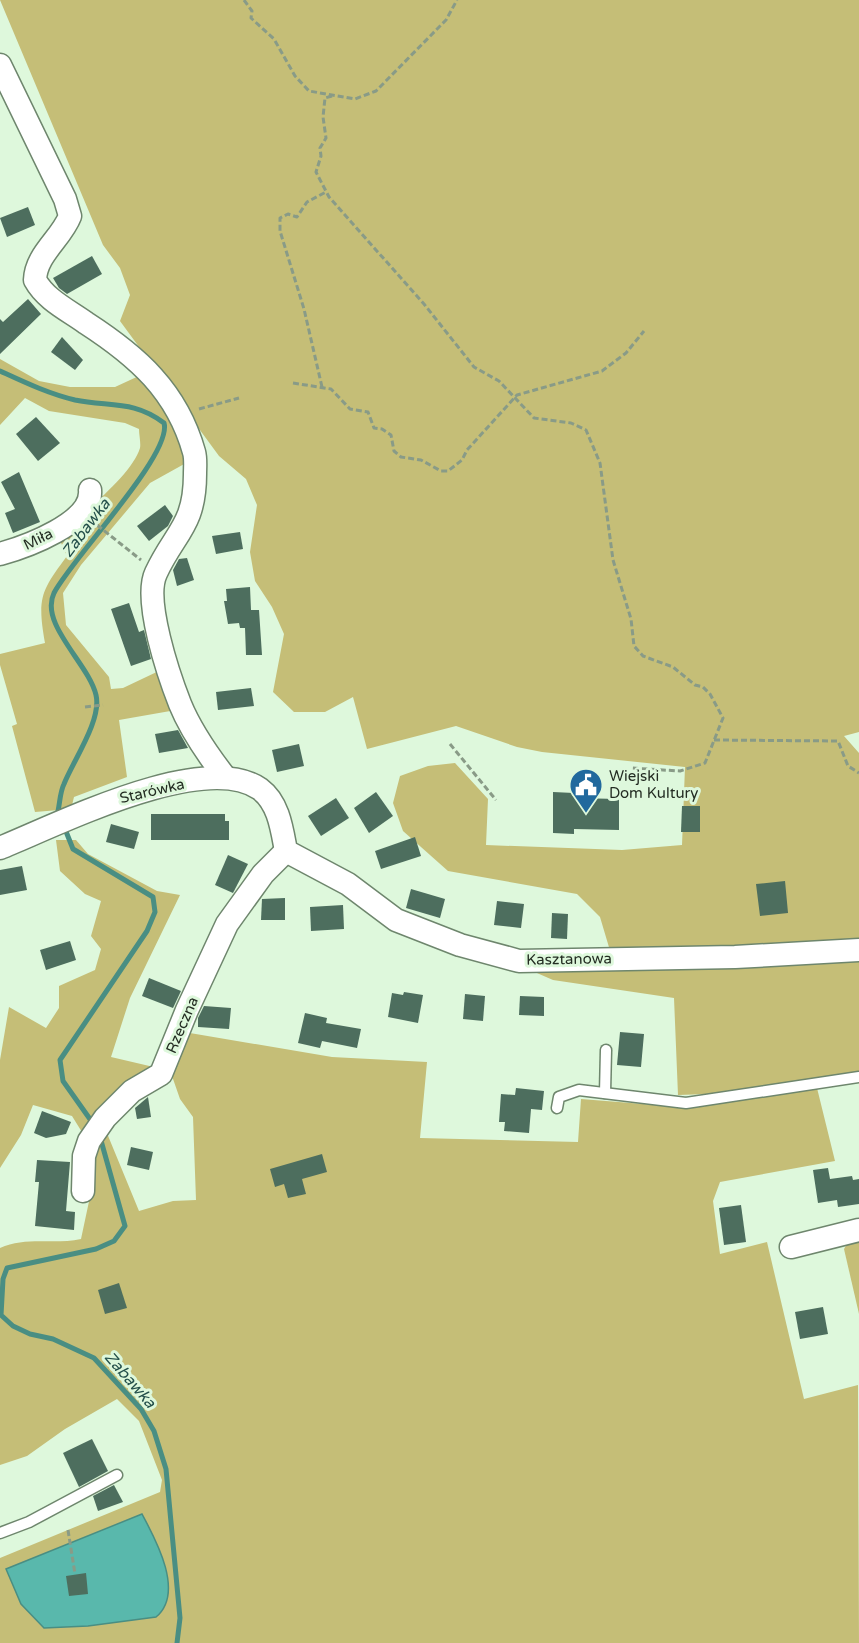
<svg xmlns="http://www.w3.org/2000/svg" width="859" height="1643" viewBox="0 0 859 1643" font-family="'Varela Round',sans-serif">
<rect width="100%" height="100%" fill="#def8dc"/>
<g fill="#c5be77" fill-rule="evenodd">
<path d="M0,0H859V732L844,736L859,753V1072L738,1093L678,1095L674,998L553,980L530,970L611,954L600,917L577,894L448,871L403,831L393,803L400,776L428,766L455,763L488,799L486,845L622,850L682,845L685,767L542,752L517,747L456,726L367,749L353,697L325,712H294L273,692L284,634L272,607L255,581L250,552L257,505L246,479L219,456L120,321L130,295L120,268L103,245Z"/>
<path d="M0,359L39,381L70,387H115L141,375L164,399L186,463L150,483L81,565L63,593L66,625L109,677L111,689L123,688L163,669L176,710L119,720L127,777L74,797L71,809L35,812L12,726L17,724L0,665V654L45,643C37,598 41,591 67,556L57,534C80,517 132,475 140,448C141,443 139,435 139,429L125,423L49,411L25,398L0,425Z"/>
<path d="M56,840H76L88,854L157,891L180,895L130,998L111,1057L158,1068L85,1137L72,1116L33,1105L21,1135L0,1168V1060L9,1007L46,1028L59,1008V986L95,970L101,949L91,936L101,901L85,894L60,871Z"/>
<path d="M184,1032L332,1057L427,1062L420,1138L578,1142L581,1099L693,1108L817,1088L835,1161L720,1182L713,1201L720,1254L767,1242L804,1399L858,1385L859,1643H0V1558L160,1492L162,1480L139,1421L117,1399L65,1429L27,1456L0,1465V1248C26,1236 54,1245 81,1239L91,1192L92,1159L104,1126L139,1211L173,1201L196,1200L193,1117L180,1099L172,1076ZM21,1604L109,1622L44,1628Z"/>
<path d="M859,1237V1314L844,1249L850,1239Z"/>
</g>
<path fill="#59b8ac" stroke="#498e83" stroke-width="1.5" d="M142,1514C156,1540 185,1593 156,1617L88,1626L44,1628L21,1604L6,1569Z"/>
<g fill="none" stroke-linecap="round" stroke-linejoin="round">
<g stroke="#498e83" stroke-width="5">
<path d="M0,371C24,382 49,394 75,400C109,407 134,400 164,423C173,454 72,558 54,593C39,624 89,664 96,695C102,720 73,761 64,784C60,792 60,802 58,811"/>
<path d="M65,829L73,849L153,897L155,912L147,931L60,1060L63,1081L92,1122"/>
<path d="M100,1137L125,1226L114,1241L96,1249L7,1268L3,1279L1,1315L13,1326L30,1334L53,1339L94,1358L141,1409L154,1431L166,1469L180,1618L177,1643"/>
</g>
</g>
<g fill="#4d6e5e">
<path d="M28,207L35,225L7,237L0,218Z"/>
<path d="M92,256L102,274L67,294L59,288L53,278Z"/>
<path d="M28,299L41,314L0,354V319L3,322Z"/>
<path d="M62,337L83,360L75,370L51,352Z"/>
<path d="M36,417L60,443L38,461L16,434Z"/>
<path d="M19,472L40,522L13,533L5,513L15,509L1,482Z"/>
<path d="M165,505L173,516L168,526L149,541L137,526Z"/>
<path d="M240,532L243,549L216,554L212,536Z"/>
<path d="M187,558L194,580L177,586L173,570L179,559Z"/>
<path d="M250,587L251,610H259L262,655H246L245,628H240L239,623L228,624L224,601H227L226,589Z"/>
<path d="M129,603L139,632L144,630L151,659L131,666L111,609Z"/>
<path d="M251,688L254,706L218,710L216,692Z"/>
<path d="M178,730L188,748L159,753L155,734Z"/>
<path d="M299,744L304,766L277,772L272,750Z"/>
<path d="M376,792L393,816L369,833L354,808Z"/>
<path d="M553,792L574,793V798L619,799V830L574,829V834L553,833Z"/>
<path d="M336,798L349,818L321,836L308,816Z"/>
<path d="M682,806H700V832H681Z"/>
<path d="M151,814H225V821H229V840H151Z"/>
<path d="M111,824L139,832L134,849L106,842Z"/>
<path d="M415,837L421,856L381,869L375,851Z"/>
<path d="M228,855L248,864L233,893L215,885Z"/>
<path d="M22,866L27,890L0,895V870Z"/>
<path d="M785,881L788,913L760,916L756,884Z"/>
<path d="M411,889L445,899L440,918L406,908Z"/>
<path d="M285,898V920H261L262,899Z"/>
<path d="M497,901L524,904L521,928L494,925Z"/>
<path d="M343,905L344,929L311,931L310,907Z"/>
<path d="M552,913L568,914L567,939L551,938Z"/>
<path d="M70,941L76,960L46,970L40,950Z"/>
<path d="M149,978L181,991L173,1008L142,996Z"/>
<path d="M404,992L423,995L418,1023L388,1017L392,993L403,995Z"/>
<path d="M465,994L485,996L483,1021L463,1019Z"/>
<path d="M520,996L544,997V1016L519,1015Z"/>
<path d="M204,1006L231,1008L229,1029L198,1027V1018Z"/>
<path d="M305,1013L327,1018L326,1023L361,1029L357,1048L322,1041L320,1048L298,1043Z"/>
<path d="M620,1032L644,1034L641,1067L617,1065Z"/>
<path d="M516,1088L544,1091L542,1110L531,1109L529,1133L504,1131L505,1122H499L501,1094L515,1095Z"/>
<path d="M148,1097L151,1117L137,1119L135,1108Z"/>
<path d="M42,1111L71,1122L66,1134L46,1138L34,1133Z"/>
<path d="M131,1147L153,1152L149,1170L127,1165Z"/>
<path d="M322,1154L327,1172L302,1179L306,1194L288,1198L284,1184L275,1187L270,1169Z"/>
<path d="M37,1160L70,1162L66,1211L75,1212L74,1230L35,1226L39,1182H35Z"/>
<path d="M828,1168L830,1179L852,1176L853,1180L859,1179V1204L838,1207L837,1200L818,1203L813,1170Z"/>
<path d="M741,1205L746,1242L724,1245L719,1208Z"/>
<path d="M119,1283L127,1308L105,1314L98,1290Z"/>
<path d="M823,1307L828,1334L800,1339L795,1312Z"/>
<path d="M92,1439L108,1471L79,1487L63,1453Z"/>
<path d="M114,1485L123,1502L98,1511L93,1496Z"/>
<path d="M86,1573L88,1594L69,1596L66,1576Z"/>
</g>
<g fill="none" stroke-linecap="round" stroke-linejoin="round">
<g stroke="#6e866d" stroke-width="13">
<g id="service">
<path d="M605,1093L606,1050"/>
<path d="M557,1108L559,1097L579,1090L686,1103L859,1077"/>
<path d="M0,1533L29,1522L117,1475"/>
</g>
</g>
<g stroke="#6e866d" stroke-width="25">
<g id="minor">
<path d="M0,65L65,199L70,216C61,239 36,254 35,280C46,300 68,310 86,323C137,356 177,391 194,452C196,459 195,467 195,474C195,526 175,532 156,573C143,600 169,676 180,704C191,731 208,755 225,777"/>
<path d="M0,554C25,547 93,523 90,490"/>
<path d="M0,848C57,825 204,750 260,789C279,803 282,830 286,851L348,884L396,920L460,945L519,961L735,957L859,950"/>
<path d="M83,1191L84,1156L89,1141L105,1118L132,1091L161,1074L187,1010L227,924L263,874L286,851"/>
<path d="M791,1247L859,1230"/>
</g>
</g>
<g stroke="#899b87" stroke-width="3" stroke-dasharray="6 3" stroke-linecap="butt">
<path d="M244,0L252,11L251,18L274,39L295,76L309,91L355,99L376,91L446,20L457,0"/>
<path d="M332,96L325,98L323,117L326,138L320,148L321,156L316,172L329,197L424,304L474,367L499,381L534,418L571,423L586,430L600,463L613,560L631,619L634,646L643,656L673,667L695,685L703,687L710,694L723,718L705,763L680,771L631,768"/>
<path d="M293,383L331,389L350,409L368,412L374,428L382,429L391,435L394,451L401,457L421,460L441,471H448L462,460L467,450L517,395L602,371L626,353L644,331"/>
<path d="M322,387L304,309L280,231V218L288,214L297,217L307,202L326,192"/>
<path d="M199,409L239,398"/>
<path d="M97,525L141,560"/>
<path d="M85,707L103,705"/>
<path d="M714,740L838,741L848,766L859,773"/>
<path d="M450,744L496,800"/>
<path d="M68,1530L75,1574"/>
</g>
<use href="#service" stroke="#fff" stroke-width="10"/>
<use href="#minor" stroke="#fff" stroke-width="22"/>
</g>
<defs>
<g id="civic-pin" transform="scale(1.725)"><path d="M0 17L-7.5 6A9.5 9.5 0 1 1 7.5 6Z" fill="#21699d" stroke="#def8dc"/><path d="M-.6-6.5H3V-4.5H.6V-3L4-1V1h2V6H-6V1h2V-1L-.6-3ZM-1.2 2.5V6h2.4V2.5Z" fill="#fff"/></g>
</defs>
<g fill-rule="evenodd">
<use href="#civic-pin" x="586" y="785"/>
</g>
<g text-anchor="middle" dominant-baseline="central" stroke-width="6" stroke-linejoin="round" paint-order="stroke">
<g font-size="15" fill="#232c22" stroke="#def8dc">
<text transform="translate(38 539) rotate(-26)">Miła</text>
<text transform="translate(152 791) rotate(-13)">Starówka</text>
<text transform="translate(569 959) rotate(-1)">Kasztanowa</text>
<text transform="translate(182 1025) rotate(-67)">Rzeczna</text>
</g>
<g font-size="15" fill="#232c22" stroke="#def8dc" text-anchor="start">
<text x="609" y="776">Wiejski<tspan x="609" dy="17">Dom Kultury</tspan></text>
</g>
<g font-size="16" font-style="italic" fill="#25504b" stroke="#def8dc">
<text transform="translate(86 528) rotate(-53)">Zabawka</text>
<text transform="translate(130 1380) rotate(49)">Zabawka</text>
</g>
</g>
</svg>
